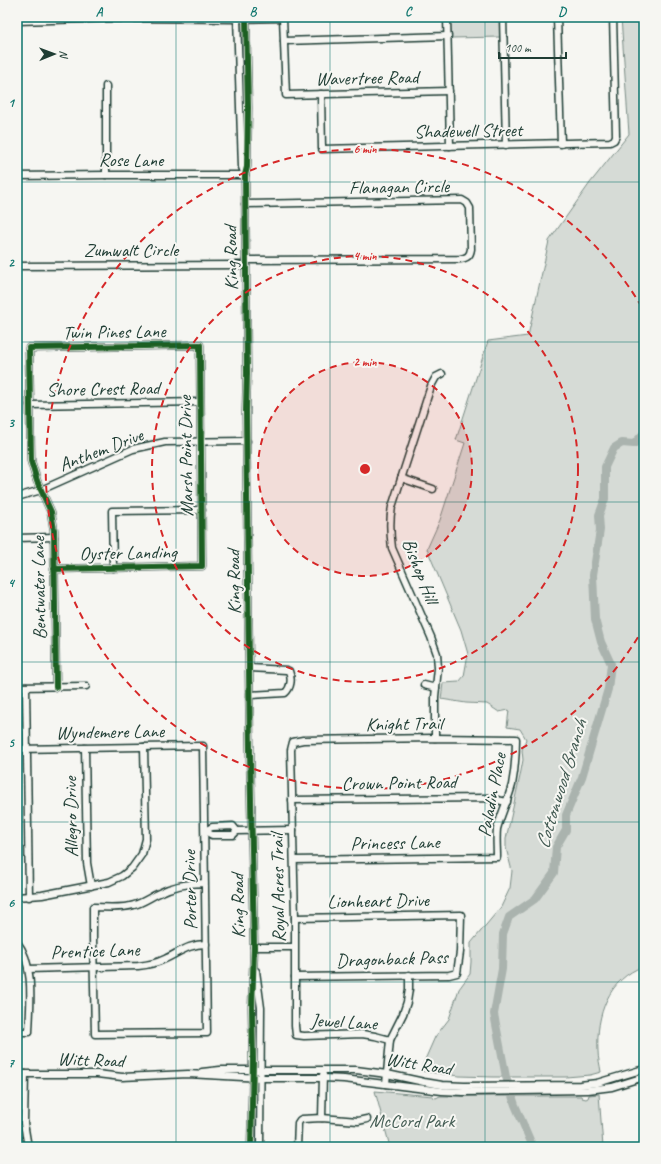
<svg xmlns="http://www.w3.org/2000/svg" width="661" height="1164" viewBox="0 0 661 1164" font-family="Caveat,sans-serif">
<rect width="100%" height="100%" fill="#f6f6f2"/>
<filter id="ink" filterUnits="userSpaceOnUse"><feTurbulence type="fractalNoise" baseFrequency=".025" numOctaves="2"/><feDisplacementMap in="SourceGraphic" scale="8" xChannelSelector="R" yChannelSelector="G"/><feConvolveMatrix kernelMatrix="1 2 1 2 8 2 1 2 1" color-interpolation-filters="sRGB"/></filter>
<g filter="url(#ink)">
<g fill="#d6dbd6" stroke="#7a8c85">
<path d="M450,17H500L501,37L451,38Z"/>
<path d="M621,17H644V966C608,979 596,1015 598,1051C598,1058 600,1065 601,1072L590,1075L566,1077H493L459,1076L420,1071L435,1037L449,1019L459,989L470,974L471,962V943L501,907L510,888L512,871L506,848V839L520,776L523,760L522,750L526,739L520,729L507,727L509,710L499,712L487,704L466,703L441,699L443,683L459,682L464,676L468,654L461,630L427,549L440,520L465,443L456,440L488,341L528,336L549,241L590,183L629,134Z"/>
<path d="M375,1091L433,1096V1097L436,1098L440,1096H581L582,1098L586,1099L588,1098L589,1095L599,1094L603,1147H390Z"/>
</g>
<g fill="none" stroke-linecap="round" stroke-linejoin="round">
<path stroke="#aab3ae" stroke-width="8" d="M533,1147L515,1105L506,1077L494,1014L502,969L503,934L509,917L535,899L554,873L556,847L566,830V815L582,777L608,689L611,664L601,642L595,619L593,575L600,530L599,515L605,499V467L614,448L622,443L634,444L644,433"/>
<g stroke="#1f3d34" stroke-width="9">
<g id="minor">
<path d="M237,17L242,167L245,175"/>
<path d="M246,17L248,108L247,167L245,175L247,373L246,411L250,751L254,947L252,1008L253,1060L251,1147"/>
<path d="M283,17L286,95L449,91"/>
<path d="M447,17L450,146"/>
<path d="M503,17L506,145"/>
<path d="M557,17L561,144"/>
<path d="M17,21L121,18L237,19L283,18"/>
<path d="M284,41L448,36"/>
<path d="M106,86V175"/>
<path d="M321,94L322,149L610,142L614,140L616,136L613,17"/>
<path d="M17,176L106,175H245"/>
<path d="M245,204L462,200L467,203L470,208L471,249C470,256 467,258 460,259L246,260"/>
<path d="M17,266L246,265"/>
<path d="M30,405L200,402"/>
<path d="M401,478L433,489"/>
<path d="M17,497L41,490L133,449L165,442L247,441"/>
<path d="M17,538L54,537"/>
<path d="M113,568L112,511L202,510"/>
<path d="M54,569L202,566L200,345L29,348L31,461L37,481L51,512L54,530L56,687"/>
<path d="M250,668L286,670L289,671C292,679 291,688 285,693L250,695"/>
<path d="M424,685L436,688"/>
<path d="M17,687L86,686"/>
<path d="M26,687L29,897"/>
<path d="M435,738V697L438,668L437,654L431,637L392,548C390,533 389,521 392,507L431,386L436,377L442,374"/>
<path d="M85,748L87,863L91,886"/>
<path d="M17,749L203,746L207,1033L95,1034L93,938V907C106,907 121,909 134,905C142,903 149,898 157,894C172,886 188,883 205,883"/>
<path d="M292,800L487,798L507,802"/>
<path d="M205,831L212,835H233L237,831L293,830"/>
<path d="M205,831L212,827L233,826L237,831"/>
<path d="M294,860L497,857C497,847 496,838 497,829C501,814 508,800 512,785C515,769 516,754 516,739L435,738L303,740L293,742L291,750L295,918V1026L296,1035L304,1036L362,1034L375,1036L390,1040"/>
<path d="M17,897L42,895L109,882L122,876L132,868L142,854L146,839L144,747"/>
<path d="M295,918L461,915L460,952L457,973L449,975L295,977"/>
<path d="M17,942C35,965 30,1004 29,1032H17"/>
<path d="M254,947H294"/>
<path d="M28,969L138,966C147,965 157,963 165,959C180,952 189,944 206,944"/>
<path d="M256,971L261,1008L260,1147"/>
<path d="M202,1072L220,1070H356L387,1074L424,1082L442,1085L464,1086L580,1085L597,1083L644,1069"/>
<path d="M17,1074H97L122,1077L188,1074L261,1078H323L344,1079L442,1091L463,1092L588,1090L612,1087L644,1077"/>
<path d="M25,1074L24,1123L28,1147"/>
<path d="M386,1084L390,1040L403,1014L407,1002L409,989V975"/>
<path d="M322,1118L323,1075"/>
<path d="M297,1147L298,1123L300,1120L302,1119L322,1118L358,1121L367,1119"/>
</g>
</g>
<use href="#minor" stroke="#f6f6f2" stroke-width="6"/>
<g stroke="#f6f6f2" stroke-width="8">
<g id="cycleway">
<path d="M246,17L248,108L247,167L245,175L247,373L246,411L250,751L254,947L252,1008L253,1060L251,1147"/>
<path d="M54,569L202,566L200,345L29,348L31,461L37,481L51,512L54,530L56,687"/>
</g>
</g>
<use href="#cycleway" stroke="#1b5e20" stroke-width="6"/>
</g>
</g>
<path fill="none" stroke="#0f766e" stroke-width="1" stroke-opacity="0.55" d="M176,17V1147M330,17V1147M485,17V1147M17,182H644M17,342H644M17,502H644M17,662H644M17,822H644M17,982H644"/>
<circle cx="365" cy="469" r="107" fill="#d62828" fill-opacity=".12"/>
<g fill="none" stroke="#d62828" stroke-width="2" stroke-dasharray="7 5">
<circle cx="365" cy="469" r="107"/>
<circle cx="365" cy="469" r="213"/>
<path d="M644 627A320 320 0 1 1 644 311"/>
</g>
<g text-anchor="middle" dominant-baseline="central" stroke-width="4" stroke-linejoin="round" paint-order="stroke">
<g font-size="19" fill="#1f3d34" stroke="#f6f6f2">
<text transform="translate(367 78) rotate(-1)">Wavertree Road</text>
<text transform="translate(468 131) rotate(-1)">Shadewell Street</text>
<text x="131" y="160">Rose Lane</text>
<text transform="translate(399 187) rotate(-1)">Flanagan Circle</text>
<text x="131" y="250">Zumwalt Circle</text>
<text transform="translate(231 258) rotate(-91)">King Road</text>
<text transform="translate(114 332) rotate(-1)">Twin Pines Lane</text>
<text transform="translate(103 389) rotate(-1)">Shore Crest Road</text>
<text transform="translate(101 450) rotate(-21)">Anthem Drive</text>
<text transform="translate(186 456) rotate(-91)">Marsh Point Drive</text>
<text transform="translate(128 553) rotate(-1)">Oyster Landing</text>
<text transform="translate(420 571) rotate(69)">Bishop Hill</text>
<text transform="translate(234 582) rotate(-91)">King Road</text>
<text transform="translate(39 588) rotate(-91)">Bentwater Lane</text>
<text transform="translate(404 724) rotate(-1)">Knight Trail</text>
<text transform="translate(110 732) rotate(-1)">Wyndemere Lane</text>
<text transform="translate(399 783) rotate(-1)">Crown Point Road</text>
<text transform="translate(492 795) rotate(-79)">Paladin Place</text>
<text transform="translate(71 817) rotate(-91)">Allegro Drive</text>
<text transform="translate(395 843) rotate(-1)">Princess Lane</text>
<text transform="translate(278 888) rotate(-91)">Royal Acres Trail</text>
<text transform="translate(190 890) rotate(-91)">Porter Drive</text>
<text transform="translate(378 901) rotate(-1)">Lionheart Drive</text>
<text transform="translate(238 906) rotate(-91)">King Road</text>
<text transform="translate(95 951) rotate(-2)">Prentice Lane</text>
<text transform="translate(392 959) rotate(-2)">Dragonback Pass</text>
<text transform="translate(344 1022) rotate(3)">Jewel Lane</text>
<text transform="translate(91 1060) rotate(2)">Witt Road</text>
<text transform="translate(419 1064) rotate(9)">Witt Road</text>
</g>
<g font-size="19" fill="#445d54" stroke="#f6f6f2">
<text x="412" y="1121">McCord Park</text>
</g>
<g font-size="20" font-style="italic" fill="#425a52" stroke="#f6f6f2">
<text transform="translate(561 784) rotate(-73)">Cottonwood Branch</text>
</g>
</g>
<circle cx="365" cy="469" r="6" fill="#d62828" stroke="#f6f6f2" stroke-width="2"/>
<g font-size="12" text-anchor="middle" font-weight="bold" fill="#d62828" stroke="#f6f6f2" stroke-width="4" stroke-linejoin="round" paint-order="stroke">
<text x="365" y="153">6 min</text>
<text x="365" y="260">4 min</text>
<text x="365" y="366">2 min</text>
</g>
<rect width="661" height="1164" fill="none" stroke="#f6f6f2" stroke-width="44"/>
<g transform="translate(54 54) rotate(89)" stroke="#f6f6f2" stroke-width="3" paint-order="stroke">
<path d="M0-3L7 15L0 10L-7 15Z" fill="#1f3d34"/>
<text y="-6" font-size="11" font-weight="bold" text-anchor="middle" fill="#1f3d34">N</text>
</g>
<path d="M499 52v6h67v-6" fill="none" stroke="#1f3d34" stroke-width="2"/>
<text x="505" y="52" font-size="12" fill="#1f3d34" stroke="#f6f6f2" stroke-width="3" paint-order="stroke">100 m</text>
<rect x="22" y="22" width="617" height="1120" fill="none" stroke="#0f766e" stroke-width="1.5"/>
<g font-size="13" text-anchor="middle" font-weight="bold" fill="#0f766e">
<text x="99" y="16">A</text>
<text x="253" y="16">B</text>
<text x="408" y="16">C</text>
<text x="562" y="16">D</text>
<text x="11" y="107">1</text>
<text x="11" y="267">2</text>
<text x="11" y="427">3</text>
<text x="11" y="587">4</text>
<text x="11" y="747">5</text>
<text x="11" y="907">6</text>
<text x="11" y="1067">7</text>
</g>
</svg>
